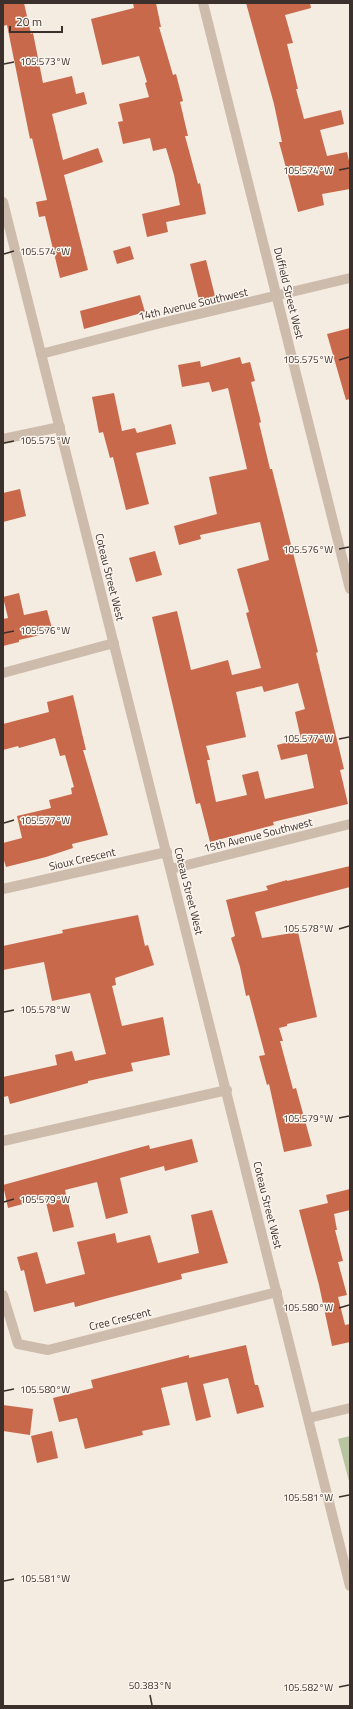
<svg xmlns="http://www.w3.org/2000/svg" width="353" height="1709" viewBox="0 0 353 1709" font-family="'Titillium Web',sans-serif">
<rect width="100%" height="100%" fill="#f4ebe1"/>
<path fill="#b8c4a0" d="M350,1436V1485L338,1439Z"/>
<g fill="#c8694b" fill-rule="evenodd">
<path d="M3,3H24L31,34L33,33L43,83L72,76L76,94L84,92L87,104L52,114L63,160L98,148L103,162L64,175L88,270L60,278L45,216L39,217L36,202L47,200L32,138L30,139L7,25L3,26Z"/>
<path d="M133,3H156L161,27H159L173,75L176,74L183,101L180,102L188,136H185L198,184L200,183L206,214L166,222L168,232L147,237L142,214L180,205L174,175L166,148L153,151L150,138L123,144L118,122L123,121L119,104L149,97L145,83L147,82L139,56L102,65L91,19L134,8Z"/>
<path d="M246,3H310L311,8L285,15L293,43L287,44L298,89H296L304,119L341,110L344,124L320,130L327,156L347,152L350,165V189L322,194L324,205L298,212L279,142H282L274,104Z"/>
<path d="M130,246L134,259L117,264L113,251Z"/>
<path d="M206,260L216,300L200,304L190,264Z"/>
<path d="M140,295L145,312L84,329L80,311Z"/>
<path d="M350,328V399L346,400L327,334Z"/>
<path d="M240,357L242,364L250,362L255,381L251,382L261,422L259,423L270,469H272L318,652L316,653L344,769L340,770L348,804L273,822L274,825L210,842L200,803L196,804L152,617L177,611L191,670L228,660L232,675L261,668L246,613L249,612L237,569L269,560L260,522L200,535L201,539L179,545L174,526L217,514L209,477L247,469L228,388L212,392L209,382L182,387L178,365L200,361L201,367ZM298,683L305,709L295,712L301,739L277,745L281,760L307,754L314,788L265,799L258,771L242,775L247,795L216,802L207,760H210L206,746L246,737L236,692L262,686L264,692Z"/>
<path d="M114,393L122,431L135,428L137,433L171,424L176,444L136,453L149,504L126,510L113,457L110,458L103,432L99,433L92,397Z"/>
<path d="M20,489L26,516L3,522V493Z"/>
<path d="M155,551L162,575L136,582L129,558Z"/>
<path d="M19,593L24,615L47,610L53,632L19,640V642L3,646V619L8,618L3,597Z"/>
<path d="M73,695L86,750H83L108,835L72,844L73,848L46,857L6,867L3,857V843L22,838L17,816L51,808L49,800L72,794L71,788L74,787L65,755L60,756L55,738L19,748L18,746L3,750V724L49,712L47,702Z"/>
<path d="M350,866V887L255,912L262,938L298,932L317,1017L287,1024V1026L279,1028L283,1041H280L293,1089L296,1088L312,1146L284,1152L269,1084L267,1085L259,1056L265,1055L249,995L246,996L240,967L231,938L235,936L226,900L268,890L266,886L287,880V881Z"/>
<path d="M138,915L145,946L148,945L154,965L115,978L116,985L112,986L122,1026L163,1017L170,1055L131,1063L133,1071L88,1081V1083L10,1104L8,1096L3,1097V1077L57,1065L55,1055L72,1051L75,1061L106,1054L90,993L52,1001L44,962L3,970V946L63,933L62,930Z"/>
<path d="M192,1139L198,1162L165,1171L164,1166L120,1178L128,1213L106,1219L97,1182L65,1190L74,1227L53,1232L45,1198L8,1208L3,1185L149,1145L150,1149Z"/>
<path d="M350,1189V1210L334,1214L337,1230H335L343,1261L338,1262L347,1295L338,1297L345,1325L350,1324V1342L332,1346L319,1285L299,1210L328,1203L326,1195Z"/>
<path d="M212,1210L228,1263L181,1274L182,1279L108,1298L75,1307L74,1302L34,1312L24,1270L21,1271L17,1257L37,1252L46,1284L85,1274L77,1242L115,1233L117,1243L150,1235L158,1263L199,1253L191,1215Z"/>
<path d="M246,1345L255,1385H258L264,1407L237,1414L228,1378L203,1384L211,1417L196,1421L187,1382L161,1388L170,1425L142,1431L143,1435L85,1449L77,1418L59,1422L53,1398L93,1388L91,1380L189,1355V1358Z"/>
<path d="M3,1405L33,1409L30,1435L3,1431Z"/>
<path d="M52,1431L58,1458L37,1463L31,1436Z"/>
</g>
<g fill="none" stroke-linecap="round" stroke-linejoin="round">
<g stroke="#cdbbac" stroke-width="10">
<path d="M203,3L350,589"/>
<path d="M3,202L350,1586"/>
<path d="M41,354L161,323L350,278"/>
<path d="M3,439L60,427"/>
<path d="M3,673L114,643"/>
<path d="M171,869L350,824"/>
<path d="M3,889L167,852"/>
<path d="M3,1141L227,1090"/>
<path d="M3,1295L18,1344L48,1350L277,1292"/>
<path d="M309,1418L350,1408"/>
</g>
</g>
<path fill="none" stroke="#3b302b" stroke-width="1.5" d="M4,64L14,62M339,170L349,168M4,254L14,251M339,360L349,357M4,443L14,441M339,549L349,547M4,633L14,631M339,739L349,737M4,823L14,820M339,929L349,926M4,1012L14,1010M339,1118L349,1116M4,1202L14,1199M339,1308L349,1305M4,1391L14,1389M339,1497L349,1495M4,1581L14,1579M339,1687L349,1685M150,1695L152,1705"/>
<g text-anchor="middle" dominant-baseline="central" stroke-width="3" stroke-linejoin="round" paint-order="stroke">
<g font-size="11" fill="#3b302b" stroke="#fbf5ee">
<text transform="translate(289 293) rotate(76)">Duffield Street West</text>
<text transform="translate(193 304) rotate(-13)">14th Avenue Southwest</text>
<text transform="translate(110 577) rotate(76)">Coteau Street West</text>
<text transform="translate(258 835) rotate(-14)">15th Avenue Southwest</text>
<text transform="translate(82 859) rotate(-13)">Sioux Crescent</text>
<text transform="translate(189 891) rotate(76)">Coteau Street West</text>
<text transform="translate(268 1205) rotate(76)">Coteau Street West</text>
<text transform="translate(120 1319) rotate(-14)">Cree Crescent</text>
</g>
</g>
<g font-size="10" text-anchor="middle" fill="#3b302b" stroke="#fbf5ee" stroke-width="3" stroke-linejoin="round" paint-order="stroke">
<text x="45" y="65">105.573°W</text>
<text x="308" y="174">105.574°W</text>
<text x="45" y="255">105.574°W</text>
<text x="308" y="363">105.575°W</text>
<text x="45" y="444">105.575°W</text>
<text x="308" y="553">105.576°W</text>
<text x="45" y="634">105.576°W</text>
<text x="308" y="742">105.577°W</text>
<text x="45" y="824">105.577°W</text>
<text x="308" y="932">105.578°W</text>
<text x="45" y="1013">105.578°W</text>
<text x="308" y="1122">105.579°W</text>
<text x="45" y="1203">105.579°W</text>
<text x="308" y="1311">105.580°W</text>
<text x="45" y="1393">105.580°W</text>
<text x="308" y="1501">105.581°W</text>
<text x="45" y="1582">105.581°W</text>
<text x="150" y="1689">50.383°N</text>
<text x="308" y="1691">105.582°W</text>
</g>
<rect width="353" height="1709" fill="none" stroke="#3b302b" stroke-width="8"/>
<path d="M10 26v6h52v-6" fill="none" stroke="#3b302b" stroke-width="2"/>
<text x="16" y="26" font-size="12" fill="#3b302b" stroke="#fbf5ee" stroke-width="3" paint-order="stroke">20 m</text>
</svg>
